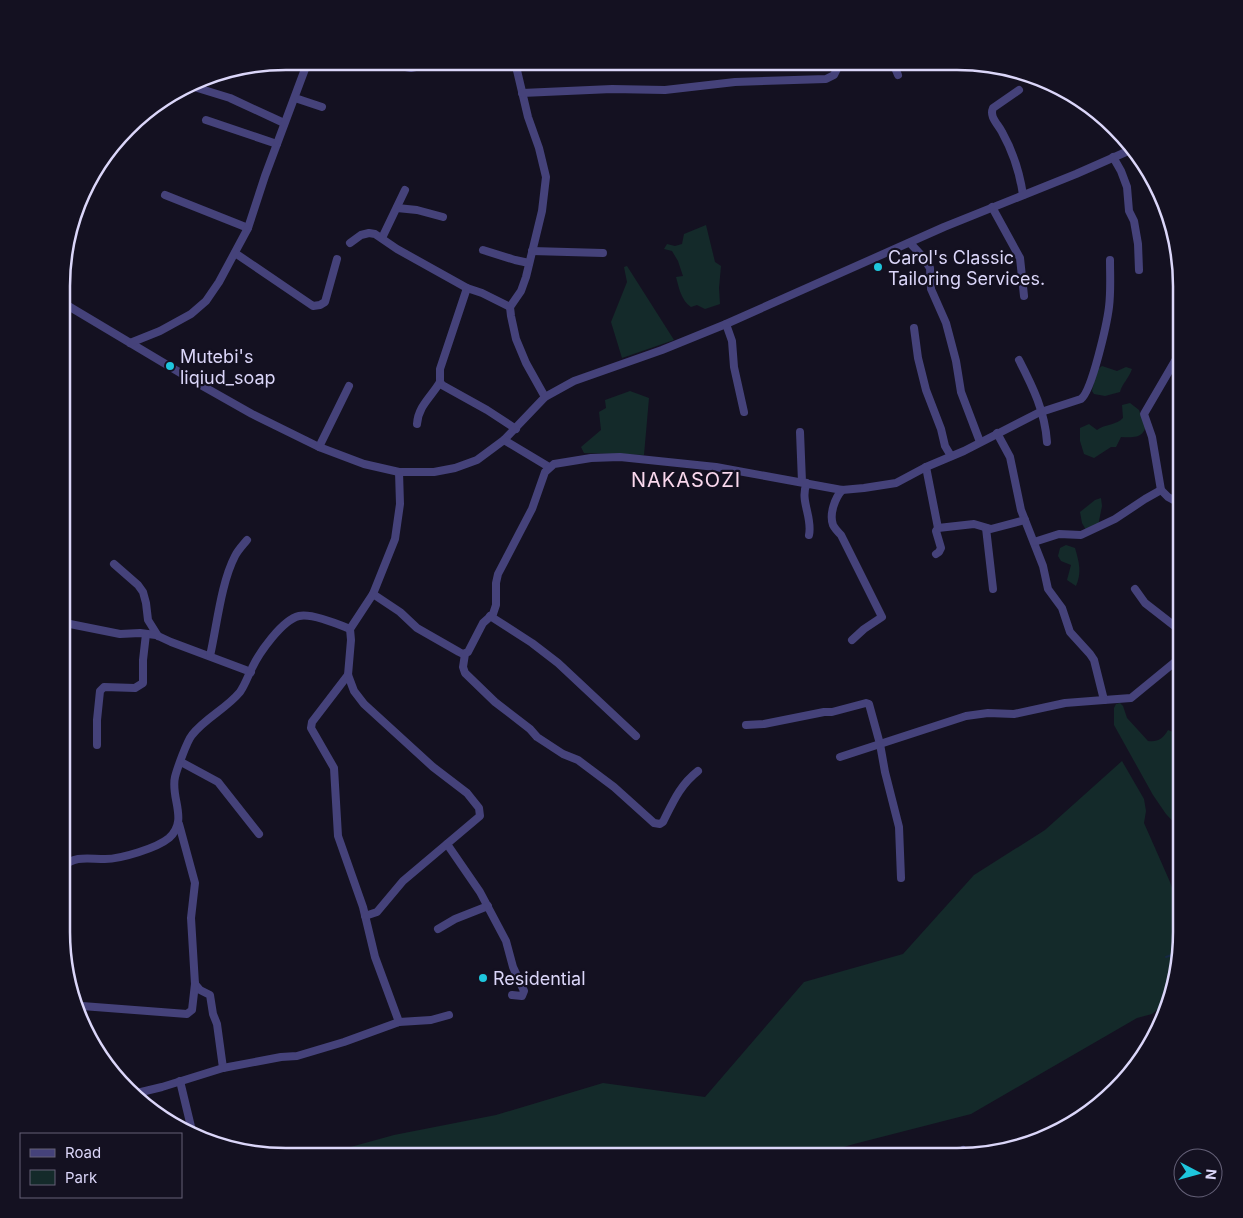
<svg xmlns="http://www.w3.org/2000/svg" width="1243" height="1218" viewBox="0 0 1243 1218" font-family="Inter,sans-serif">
<rect width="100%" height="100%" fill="#141121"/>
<g fill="#142a2a">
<path d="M706,225L715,262L721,266L719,288L720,304L705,309L697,305L691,307C681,300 679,288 676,277L683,276L678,261L672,251L664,249L667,244L675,246L682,244L684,234Z"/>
<path d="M627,266L674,340L622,358L611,322L627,282L624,267Z"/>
<path d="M1102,366L1117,371L1126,367L1132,369C1129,378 1122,384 1120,392L1105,396L1094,394L1092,391L1097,370Z"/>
<path d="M630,391L649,398L644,455L584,453L581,447L601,430L599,412L606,408L605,400Z"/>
<path d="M1130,403L1139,410L1141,416L1147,417C1146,437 1139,438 1121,437L1116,447H1111L1094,458L1084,454L1080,441V428L1089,424L1097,430C1105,424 1117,425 1123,418L1122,405Z"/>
<path d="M1101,498L1102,506L1098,526L1086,530L1082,523L1080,512L1095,500Z"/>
<path d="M1066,545L1075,548C1079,562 1082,572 1076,586L1067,580L1071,565L1061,561L1058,556L1060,548Z"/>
<path d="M1120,703L1123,706L1127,718L1148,741C1158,742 1163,739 1168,730L1181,735V830L1166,814L1153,795L1114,725V708L1116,704Z"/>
<path d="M1122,761L1144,799L1146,811L1144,823L1170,882L1181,914V947L1170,988L1163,994L1159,1008L1152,1014L1137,1018L971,1114L854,1144L813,1156H318L394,1135L496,1115L603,1083L705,1097L804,982L903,954L974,875L1045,830Z"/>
</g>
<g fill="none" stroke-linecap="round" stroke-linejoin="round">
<path stroke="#162845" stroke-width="2" d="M1166,957L1180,952"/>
<g stroke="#45427a" stroke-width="8">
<path d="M379,62L411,68L439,62"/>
<path d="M515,62L528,117L539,148L546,177L542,211L526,277L521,291L510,307L511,316L516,339L526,363L545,397"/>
<path d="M893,63L898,75"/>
<path d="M501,66L502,62"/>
<path d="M191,86L230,98L284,123"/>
<path d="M1019,90L993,108C989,117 998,124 1002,132C1012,150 1020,174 1023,195"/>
<path d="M522,93L612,89L665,90L735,82L826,79L834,75L840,63"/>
<path d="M295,98L322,107"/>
<path d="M206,120L277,144"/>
<path d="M1113,157L1121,171L1127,187L1129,211L1134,221L1138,244L1139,270"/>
<path d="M165,195L248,228"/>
<path d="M992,207L1020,258L1024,296"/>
<path d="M397,208L417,210L443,217"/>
<path d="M382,238L405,190"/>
<path d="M350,243L361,235L369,233L375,234L397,249L467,288L482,293L510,307"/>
<path d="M910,243L923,257L930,268L931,289L946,323L956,361L961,392L980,442"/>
<path d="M483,250L515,260L529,263"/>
<path d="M532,251L603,253"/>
<path d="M235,253L313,306L320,305L325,302L337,259"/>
<path d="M467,288L440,369V382L442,385L487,410L516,429"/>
<path d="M65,304L199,384L252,414L319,447L364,464L399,472H434L455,468L477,460L504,440L545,397L574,381L662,350L726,324L944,227L1076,174L1135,148"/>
<path d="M726,324L732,341L734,367L744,412"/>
<path d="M914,328L918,358L926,390L941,429L945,446L951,456"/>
<path d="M130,343L160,331L191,314L206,301L219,282L248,228L265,176L308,61"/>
<path d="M1179,354L1144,414L1152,437L1161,490L1168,497L1181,504"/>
<path d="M1019,360C1033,387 1045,412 1047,442"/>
<path d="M417,424C418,406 432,396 440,382"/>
<path d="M800,432L802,482"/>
<path d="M997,433L1010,457L1021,510L1043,566L1048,589L1062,608L1070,632L1090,654L1094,660L1104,700L1131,698L1181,657"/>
<path d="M504,440L549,467"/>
<path d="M319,447L349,386"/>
<path d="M926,467L938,528L936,531L941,548L939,552L936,554"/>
<path d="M807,483C799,500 813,517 809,535"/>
<path d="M842,490C835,498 829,514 833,525C835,529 839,533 841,535L882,617L864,629L852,640"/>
<path d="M938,528L974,524L991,529L1025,520"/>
<path d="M986,528L993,589"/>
<path d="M1034,542L1059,534L1081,535L1115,519L1145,499L1161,490"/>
<path d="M114,564L138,585L143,592L146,603L148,620L158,636"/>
<path d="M1135,589L1145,603L1181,631"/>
<path d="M373,594L400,612L417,628L459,652L463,654L468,652L483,623L493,614L496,605V583L498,574L532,509L545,472L554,464L591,458L620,457L716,467L842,490L864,488L896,483L926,467L964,451L1038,413L1081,399C1092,391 1107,323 1109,307C1111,291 1110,276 1110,260"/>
<path d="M490,616L532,643L558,663L636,736"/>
<path d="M70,624L120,634L140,633L156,635L171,642L251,672"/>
<path d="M465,654L463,667L465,673L495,702L530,729L537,737L563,754L578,760L614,787L654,823L660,824L663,822C673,802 680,785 698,771"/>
<path d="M210,656C217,625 221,583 235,556C238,550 243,545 247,540"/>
<path d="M348,675L312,722L311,728L334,768L338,836L363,907L375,957L399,1022"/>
<path d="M746,725L764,724L824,712H832L866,703L869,704L880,744L885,772L899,827L901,878"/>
<path d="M97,745V720L100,691L104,687L135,688L143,683V660L146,634"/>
<path d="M840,757L966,716L988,713L1014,714L1065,703L1104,700"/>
<path d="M181,762L218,782L259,834"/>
<path d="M179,824L195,883L191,918L195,984L200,990L210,995L213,1014L217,1024L223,1068"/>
<path d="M447,844L480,892L506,941L513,967L524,991L522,996L512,995"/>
<path d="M62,867C76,855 88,859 105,859C121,859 157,848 169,838C189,820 170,798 175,777C177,769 187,741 192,735C205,718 226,709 240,692C245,685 248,676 252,668C259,653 282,620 299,616C311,613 338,624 350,629"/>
<path d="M365,916L377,912L403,881L480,816L479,808L467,793L433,767L364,704L354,691L348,675L351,640L350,629L373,594L395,539L400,504L399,472"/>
<path d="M438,929L455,919L488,906"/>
<path d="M82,1006L187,1014L192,1010L195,984"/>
<path d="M180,1081L193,1135"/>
<path d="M137,1093L162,1087L223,1068L281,1057L297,1056L344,1042L399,1022L431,1020L449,1015"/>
<path d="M1067,1123L1068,1125"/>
<path d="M963,1150L967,1156"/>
</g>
</g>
<g fill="#1ec6dd" stroke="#141121" stroke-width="2">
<circle cx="878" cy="267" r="5"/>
<circle cx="170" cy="366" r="5"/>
<circle cx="483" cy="978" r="5"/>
</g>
<g text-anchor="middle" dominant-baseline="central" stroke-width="4.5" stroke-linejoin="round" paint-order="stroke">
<g font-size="18" fill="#dbd6f9" stroke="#141121" text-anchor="start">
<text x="888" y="257">Carol's Classic<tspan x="888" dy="21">Tailoring Services.</tspan></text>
<text x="180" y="356">Mutebi's<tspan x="180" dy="21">liqiud_soap</tspan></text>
<text x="493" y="978">Residential</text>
</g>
<g font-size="20" letter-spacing="1" fill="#fad8ed" stroke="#141121">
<text x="686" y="480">NAKASOZI</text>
</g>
</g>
<path d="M0 0H1243V1218H0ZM286 70H957A216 216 0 0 1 1173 286V932A216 216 0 0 1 957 1148H286A216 216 0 0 1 70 932V286A216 216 0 0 1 286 70Z" fill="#141121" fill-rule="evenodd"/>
<path fill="none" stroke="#dbd6f9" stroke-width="2.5" d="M286 70H957A216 216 0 0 1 1173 286V932A216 216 0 0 1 957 1148H286A216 216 0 0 1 70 932V286A216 216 0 0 1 286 70Z"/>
<rect x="20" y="1133" width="162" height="65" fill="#141121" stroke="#646077"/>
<rect x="30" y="1149" width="25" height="8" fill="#45427a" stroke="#646077"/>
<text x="65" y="1158" font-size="15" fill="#dbd6f9">Road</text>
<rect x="30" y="1170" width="25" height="15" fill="#142a2a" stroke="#646077"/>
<text x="65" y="1183" font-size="15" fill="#dbd6f9">Park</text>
<g transform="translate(1198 1173) rotate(96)"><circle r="24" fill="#141121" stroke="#646077"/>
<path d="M0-4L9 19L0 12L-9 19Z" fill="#1ec6dd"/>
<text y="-8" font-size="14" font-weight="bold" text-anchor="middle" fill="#dbd6f9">N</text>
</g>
</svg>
